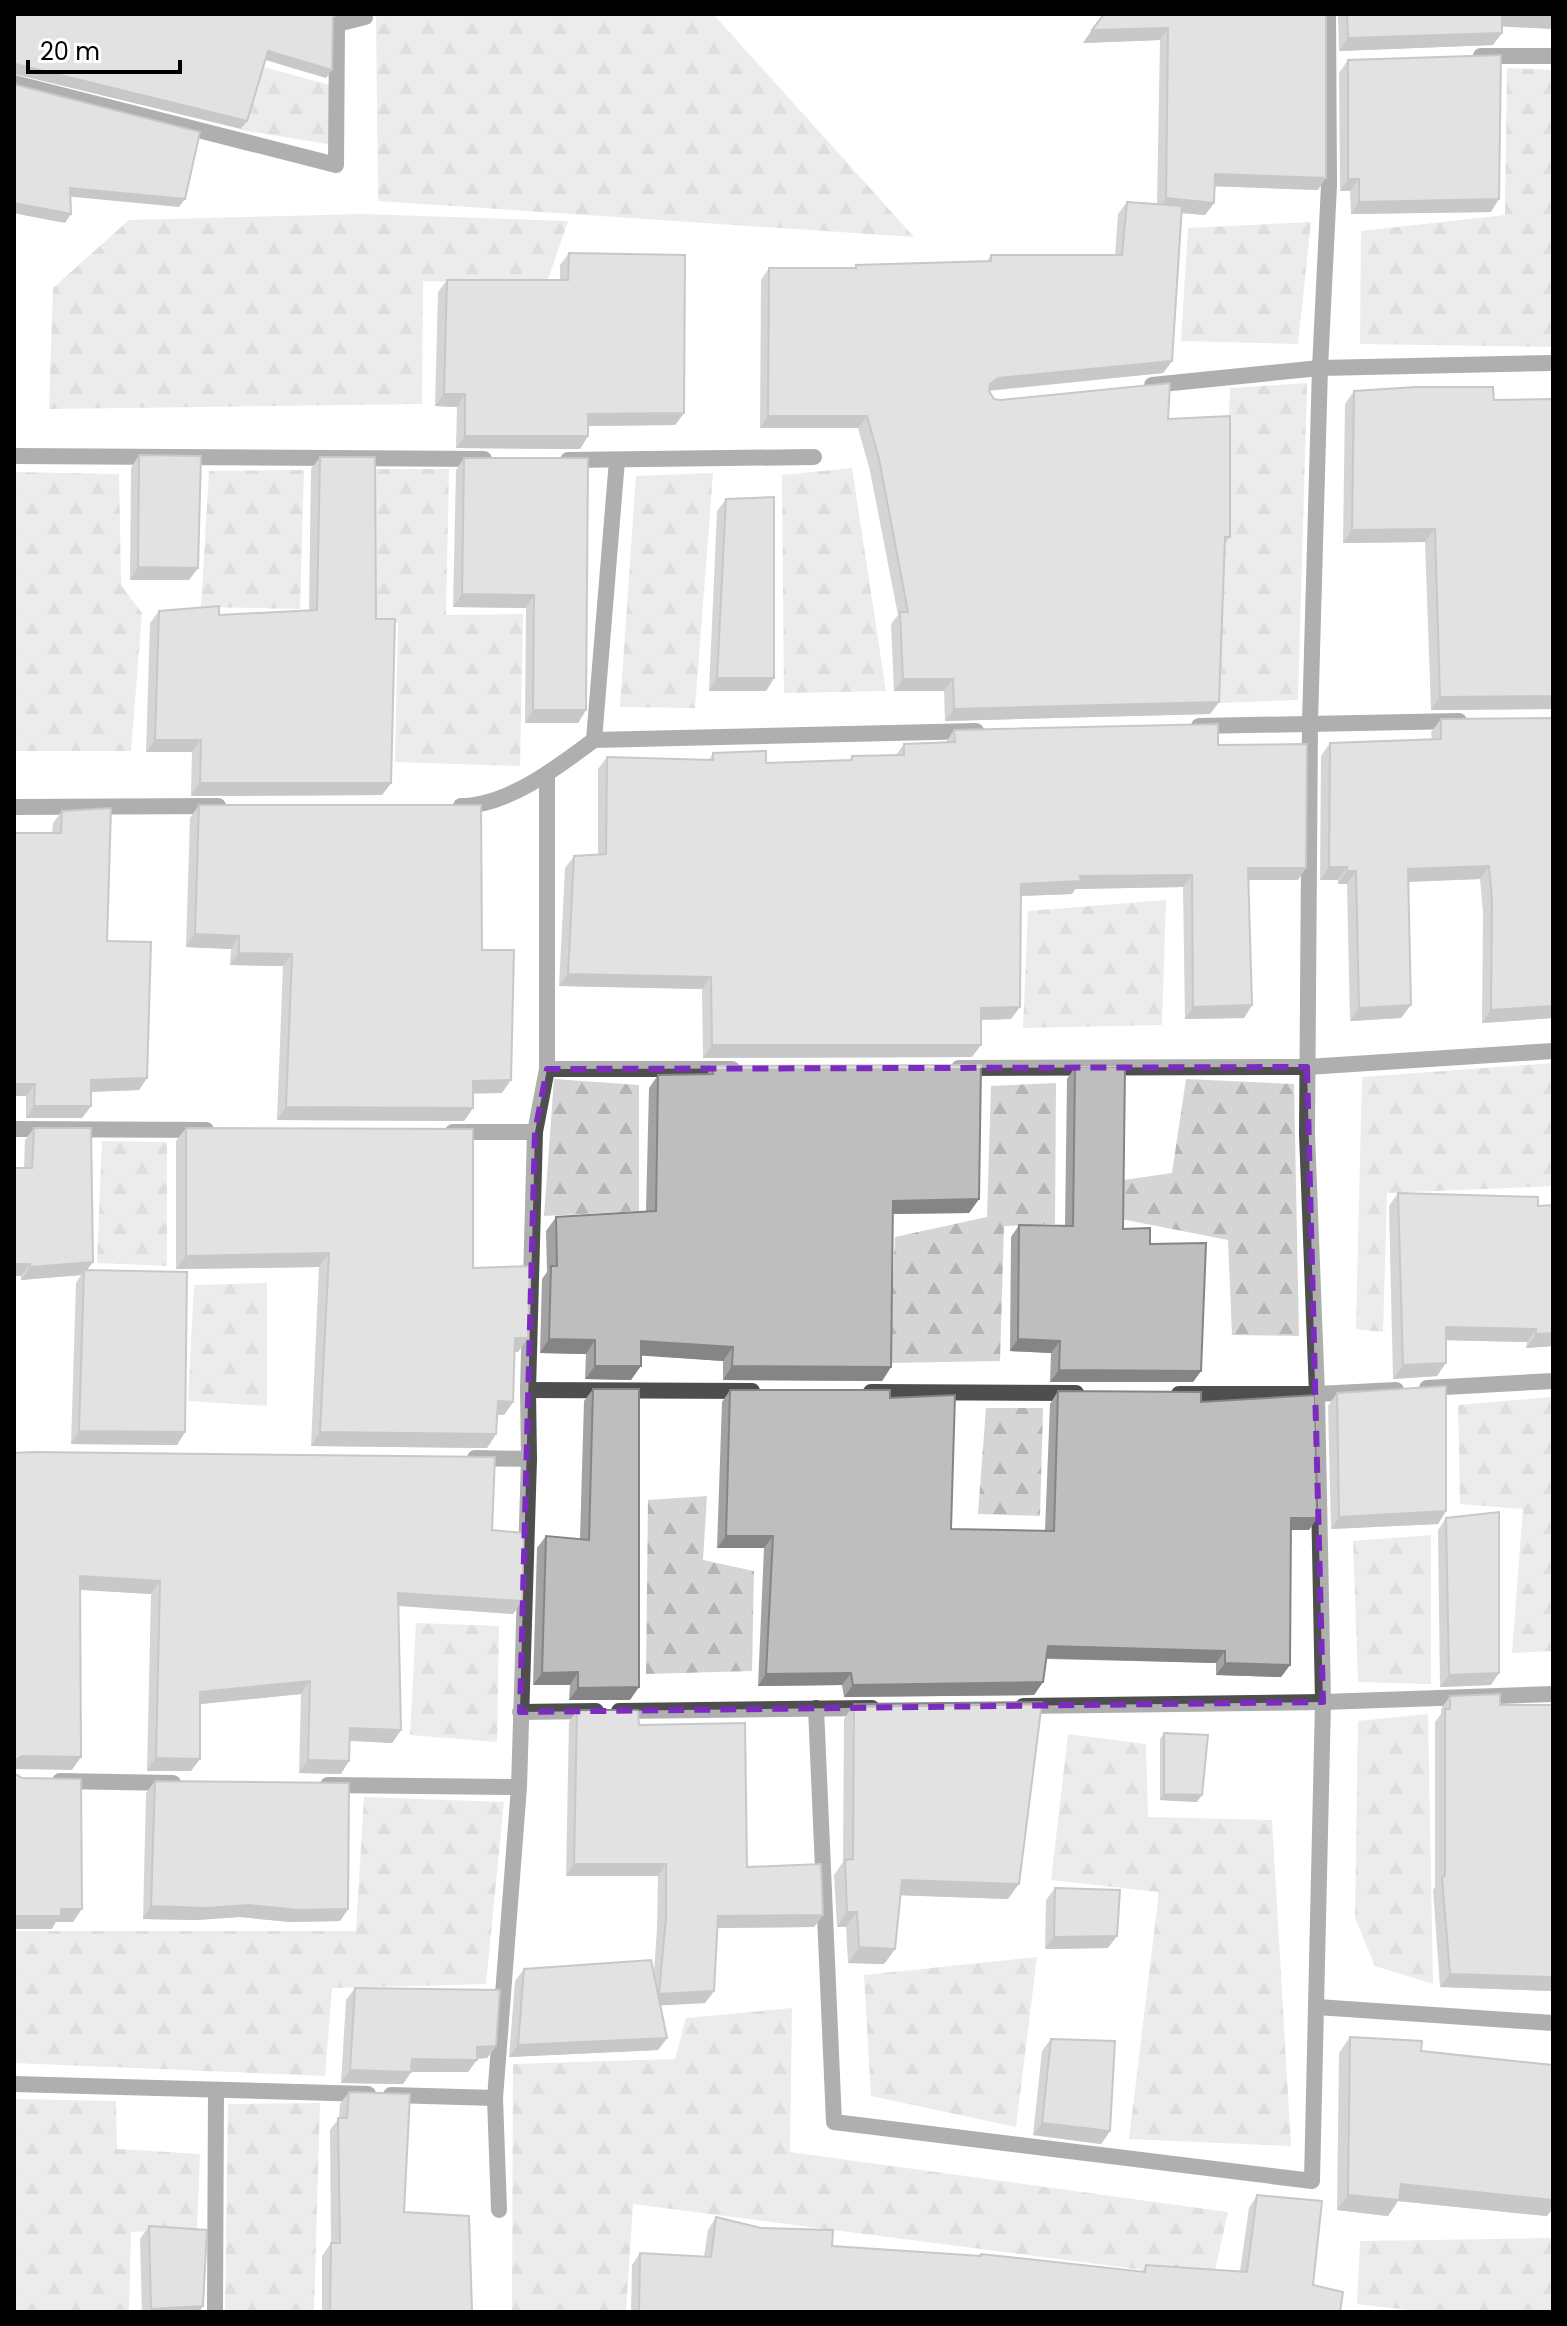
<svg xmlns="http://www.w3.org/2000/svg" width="1567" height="2326" viewBox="0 0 1567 2326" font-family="Poppins,sans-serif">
<defs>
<pattern id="forest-firs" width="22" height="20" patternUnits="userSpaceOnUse" patternTransform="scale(2)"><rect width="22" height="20" fill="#d5d5d5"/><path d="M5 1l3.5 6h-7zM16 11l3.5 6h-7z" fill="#b5b5b5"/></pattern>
</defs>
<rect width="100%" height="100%" fill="#fff"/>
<g fill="url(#forest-firs)">
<path d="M376,14H713L914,237L378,201Z"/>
<path d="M260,66L337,87L333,145L241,130Z"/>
<path d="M1507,68L1553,70V347L1360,344L1361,231L1505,215Z"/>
<path d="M363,214L568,221L546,285L423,281L422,404L49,409L53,288L129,220Z"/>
<path d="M1311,222L1298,344L1181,341L1188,228Z"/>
<path d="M1307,383L1298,700L1219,703L1230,388Z"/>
<path d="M852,468L886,691L784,693L782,475Z"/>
<path d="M375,469H449L446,615L523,614L520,766L395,762L398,623L374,620Z"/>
<path d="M304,470L300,609L201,607L209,471Z"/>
<path d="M14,472L119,474L121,585L142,613L131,751H14Z"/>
<path d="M713,473L695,708L620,707L636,476Z"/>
<path d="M1166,900L1162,1025L1023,1028L1028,911Z"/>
<path d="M1553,1063V1186L1387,1193L1383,1332L1356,1329L1362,1077Z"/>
<path d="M554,1079L639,1085V1211L544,1216Z"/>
<path d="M1186,1079L1294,1084L1299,1336L1232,1335L1228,1240L1121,1219L1124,1180L1172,1173Z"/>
<path d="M1056,1083L1055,1224L1004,1226L1000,1361L889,1363L895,1237L987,1217L991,1086Z"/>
<path d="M102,1141L167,1142V1266L97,1263Z"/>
<path d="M267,1283V1406L188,1401L194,1285Z"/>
<path d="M1553,1397V1651L1512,1653L1523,1509L1460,1504L1458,1405Z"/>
<path d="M986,1408H1043L1040,1516L978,1514Z"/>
<path d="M707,1496L703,1560L754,1571L752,1671L646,1674L648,1500Z"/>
<path d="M1431,1535V1684L1358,1682L1353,1541Z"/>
<path d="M416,1623L499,1626L497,1742L410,1735Z"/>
<path d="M1428,1714L1433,1984L1375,1966L1355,1918L1358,1721Z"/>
<path d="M1068,1734L1146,1744L1148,1817L1272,1820L1291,2146L1129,2139L1159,1892L1051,1880Z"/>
<path d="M364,1797L504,1802L486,1984L332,1988L325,2076L14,2063V1931H356Z"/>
<path d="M1037,1957L1016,2127L871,2096L864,1975Z"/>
<path d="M792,2008L790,2152L1228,2212L1213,2279L633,2204L626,2312H512L513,2064L675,2059L686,2018Z"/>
<path d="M14,2099L116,2101L117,2149L200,2154L197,2229L131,2232L129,2312H14Z"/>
<path d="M320,2103L314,2312H225L228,2104Z"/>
<path d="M1553,2238V2312H1426L1357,2304L1360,2241Z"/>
</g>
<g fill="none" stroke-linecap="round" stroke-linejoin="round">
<g stroke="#4e4e4e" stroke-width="16">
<path d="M1481,56H1553"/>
<path d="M14,83L336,165L337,24L365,17V14"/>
<path d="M1152,385L1320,368L1553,363"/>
<path d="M14,456L484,459"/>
<path d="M568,460L814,457"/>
<path d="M1199,726L1459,721"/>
<path d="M594,740L617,460"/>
<path d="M461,806C507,806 558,767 594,740L976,731"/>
<path d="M14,807L218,806"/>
<path d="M959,1068L1307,1067L1553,1051"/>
<path d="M547,1069H732"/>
<path d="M14,1129L206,1130"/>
<path d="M453,1132H535"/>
<path d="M1427,1388L1553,1381"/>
<path d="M528,1390L752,1391"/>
<path d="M871,1392L1076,1393"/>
<path d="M1179,1394H1317L1396,1390"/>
<path d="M475,1458L529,1459"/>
<path d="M1023,1706L1323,1702L1553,1694"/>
<path d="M816,1708L834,2122L1312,2181L1323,1702L1317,1394L1307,1134L1310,723L1320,368L1329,185L1328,14"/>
<path d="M619,1711L872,1708"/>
<path d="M520,1712L596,1711"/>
<path d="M60,1781L173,1783"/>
<path d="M328,1785L519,1787"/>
<path d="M1317,2007L1553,2023"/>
<path d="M14,2084L368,2094"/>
<path d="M391,2095L495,2098"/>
<path d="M499,2210L495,2098L519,1787L529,1459L528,1390L535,1132L547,1069V775"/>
<path d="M215,2312L216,2090"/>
</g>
</g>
<g fill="#a3a3a3">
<path d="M1104,14H1326L1318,190L1214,186V203L1205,215L1181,213L1172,361L1163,373L989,391L994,399L1168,419L1230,537L1225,544L1219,702L1210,714L945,721L944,691H894L891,624L898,615L870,471L858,428H760L761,280L769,268H854L856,265L987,261L991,255H1115L1118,214L1127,202L1157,204L1160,40L1083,43Z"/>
<path d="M1338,14H1553V29L1502,26L1493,45L1339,51Z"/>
<path d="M1348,60L1491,212L1351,214L1350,191H1340L1339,73Z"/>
<path d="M569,253L684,413L675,425L588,426V436L580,449L456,448L457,407L435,406L438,292L447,280H560V265Z"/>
<path d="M1354,391L1494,400L1553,399V709L1431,710L1425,542L1343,543L1345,404Z"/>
<path d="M139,455L198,568L189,580H130L131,468Z"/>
<path d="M320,457L376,619L391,783L382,795L191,796L192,752H146L150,623L159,611L219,615L309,610L311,469Z"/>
<path d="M464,458H588L586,710L578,723H525L526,608L453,607L456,470Z"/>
<path d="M726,499L774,678L766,691H709L717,511Z"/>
<path d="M1441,719L1553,1018L1482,1023L1483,913L1480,879L1408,882L1401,1018L1350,1021L1347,884H1338V880H1320L1321,756L1330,743L1432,740L1431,732Z"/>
<path d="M954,730L1218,745L1298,880H1248L1252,1005L1244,1018L1185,1019L1183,887L1075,889L1072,894L1021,896L1011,1019L981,1020L972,1057L703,1058L702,989L559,986L565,868L574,856L598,855V769L607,757L709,760L713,753L766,763L849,760L852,756L896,755L904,744L946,742Z"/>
<path d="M199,805L482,950L502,1093H473V1108L464,1121L277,1120L283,966L230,965L231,949L186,947L190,818Z"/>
<path d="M62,811L107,941L147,1078L139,1090L91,1092V1106L82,1118H26V1096L53,823Z"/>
<path d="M712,1066L979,1199L969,1213L892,1214L891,1367L882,1381L723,1380V1361L641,1355L631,1380L585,1379L586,1354L540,1353L542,1279L547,1272L546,1231L556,1217L646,1211L649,1088L658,1075L707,1074Z"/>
<path d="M1075,1067L1123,1229L1150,1244L1201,1371L1193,1382H1050L1051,1353L1010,1351L1011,1237L1019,1225L1065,1226L1067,1079Z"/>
<path d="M34,1128L87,1270L185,1432L177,1445L71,1444L76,1283L81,1275L21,1280V1276H14V1168H24L25,1140Z"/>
<path d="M186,1128L473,1268L528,1338L518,1352H515L513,1402L504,1415H497L496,1434L487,1448L311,1446L319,1267L176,1269V1141Z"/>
<path d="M1398,1193L1538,1206L1553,1205V1346L1526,1348L1527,1342L1446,1340L1437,1376L1393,1379L1389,1206Z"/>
<path d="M593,1389L630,1700H569L570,1685H533L537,1548L546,1536L580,1539L584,1401Z"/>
<path d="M730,1390L890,1398L951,1529L1045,1531L1050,1404L1058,1391L1201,1402L1317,1518L1309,1530H1291L1290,1665L1281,1677L1216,1675V1663L1046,1659L1043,1682L1034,1695L844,1697L842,1685L758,1686L764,1548H717L722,1402Z"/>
<path d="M1337,1393L1446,1511L1438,1524L1331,1529L1328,1406Z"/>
<path d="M14,1453L492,1530L522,1601L513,1614L398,1606L401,1730L392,1743L350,1741L341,1774L299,1773L301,1694L200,1704L191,1771H147L151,1594L80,1590L72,1770Z"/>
<path d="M1446,1518L1491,1685L1440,1687L1438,1530Z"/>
<path d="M1450,1696L1500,1705H1553V1991L1440,1987L1433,1890L1435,1887V1722L1441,1714V1709Z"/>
<path d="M854,1704L1008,1899L900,1895L895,1949L884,1964L848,1963L846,1927H837L834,1875L843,1862L844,1719Z"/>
<path d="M577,1710L639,1725L747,1867L823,1915L814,1927L717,1928L714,1991L705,2003L660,2005L667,2038L658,2050L509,2057L515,1981L524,1969L654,1971L657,1929L658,1876H566L569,1722Z"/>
<path d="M1164,1733L1197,1802L1160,1800V1739Z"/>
<path d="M155,1781L348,1909L340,1921L290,1922L240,1917L197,1920L143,1919L146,1793Z"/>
<path d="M1055,1888L1108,1948L1045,1949L1046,1900Z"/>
<path d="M355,1988L496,2046L487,2058L477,2059L468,2072H411L403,2084L341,2083L346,2000Z"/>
<path d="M1350,2037L1421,2051L1553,2065V2208L1547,2216L1398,2201L1388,2216L1337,2210L1339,2053Z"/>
<path d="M1051,2039L1110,2131L1101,2144L1033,2135L1042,2051Z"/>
<path d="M349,2092L404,2212L472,2312H322V2256L331,2243L330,2130L339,2118L340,2104Z"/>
<path d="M1257,2195L1313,2285L1340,2312H631L632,2265L640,2253L704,2257L708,2230L716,2217L832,2246L980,2256L981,2254L1142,2272L1146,2265L1240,2271L1249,2208Z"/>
<path d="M149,2226L203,2306L199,2312H142L140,2239Z"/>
</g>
<g fill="#858585">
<path d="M1501,14L1553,16V29L1493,26Z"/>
<path d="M1168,28L1160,40L1083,43L1092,30Z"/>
<path d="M1502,33L1493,45L1339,51L1348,38Z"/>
<path d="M268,51L332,70L326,78L262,59Z"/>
<path d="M16,64L247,121L241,129L14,74V66Z"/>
<path d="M1215,174L1326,178L1318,190L1206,186Z"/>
<path d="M1348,179H1359L1350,191H1340Z"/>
<path d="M70,188L185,199L179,207L64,196Z"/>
<path d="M1166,198L1214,203L1205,215L1157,211Z"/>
<path d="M1499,199L1491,212L1351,214L1359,202Z"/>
<path d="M14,203L71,214L65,223L23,215L14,213Z"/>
<path d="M1172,361L1163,373L990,390L981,396L990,384L998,378Z"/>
<path d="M444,394H465L457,407L435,406Z"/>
<path d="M684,413L675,425L580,426L588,414Z"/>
<path d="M768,416H867L858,428H760Z"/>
<path d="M465,436H588L580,449L456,448Z"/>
<path d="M1435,529L1425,542L1343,543L1352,530Z"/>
<path d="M138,567L198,568L189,580H130Z"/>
<path d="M462,594L534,595L526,608L453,607Z"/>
<path d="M717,678H774L766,691H709Z"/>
<path d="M903,679H953L944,691H894Z"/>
<path d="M1553,696V709L1431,710L1440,697Z"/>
<path d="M1219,702L1210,714L945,721L954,709Z"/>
<path d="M533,710H586L578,723H525Z"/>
<path d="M155,740H201L192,752H146Z"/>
<path d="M200,783H391L382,795L191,796Z"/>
<path d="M1489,866L1480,879L1399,882L1408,869Z"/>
<path d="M1329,867H1347L1338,880H1320Z"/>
<path d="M1248,868H1306L1298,880H1239Z"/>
<path d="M1347,871H1356L1347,884H1338Z"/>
<path d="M1192,875L1183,887L1075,889L1072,894L1013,896L1021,884L1080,876Z"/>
<path d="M195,934L239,936L231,949L186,947Z"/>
<path d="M239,953L292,954L283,966L230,965Z"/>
<path d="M568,974L711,977L702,989L559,986Z"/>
<path d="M1252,1005L1244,1018L1185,1019L1193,1007Z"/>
<path d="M1411,1005L1401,1018L1350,1021L1359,1008Z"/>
<path d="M1553,1006V1018L1482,1023L1491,1010Z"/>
<path d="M1020,1007L1011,1019L973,1020L981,1008Z"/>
<path d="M712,1045H981L972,1057L703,1058Z"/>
<path d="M147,1078L139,1090L82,1092L91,1080Z"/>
<path d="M511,1080L502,1093L464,1094L473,1081Z"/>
<path d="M14,1084H35L26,1096H14Z"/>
<path d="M34,1106H91L82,1118H26Z"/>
<path d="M286,1107L473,1108L464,1121L277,1120Z"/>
<path d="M979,1199L969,1213L883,1214L893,1201Z"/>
<path d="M329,1253L319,1267L176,1269L186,1256Z"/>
<path d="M93,1262L84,1274V1270L81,1275L21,1280L30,1267Z"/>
<path d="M14,1264H30L21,1276H14Z"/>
<path d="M1446,1327L1536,1329L1527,1342L1436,1340Z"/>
<path d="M1553,1333V1346L1526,1348L1536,1334Z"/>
<path d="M515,1338H528L518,1352H505Z"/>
<path d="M549,1339L595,1340L586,1354L540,1353Z"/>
<path d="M1018,1339L1060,1341L1051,1353L1010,1351Z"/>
<path d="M641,1341L733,1347L723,1361L632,1355Z"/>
<path d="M1446,1363L1437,1376L1393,1379L1403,1365Z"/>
<path d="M595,1366H641L631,1380L585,1379Z"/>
<path d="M732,1366L891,1367L882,1381L723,1380Z"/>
<path d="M1059,1370L1201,1371L1193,1382H1050Z"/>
<path d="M498,1401L513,1402L504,1415H488Z"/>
<path d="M79,1431L185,1432L177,1445L71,1444Z"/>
<path d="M320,1432L496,1434L487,1448L311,1446Z"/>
<path d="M1446,1511L1438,1524L1331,1529L1339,1517Z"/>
<path d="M1291,1518H1317L1309,1530H1283Z"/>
<path d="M726,1536H773L764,1548H717Z"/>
<path d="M80,1576L160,1581L151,1594L71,1589Z"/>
<path d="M398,1593L522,1601L513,1614L389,1605Z"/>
<path d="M1048,1646L1225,1651L1216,1663L1039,1658Z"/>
<path d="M1225,1663L1290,1665L1281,1677L1216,1675Z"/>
<path d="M578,1672L570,1685H533L542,1673Z"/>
<path d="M851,1673L842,1685L758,1686L766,1674Z"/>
<path d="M1499,1673L1491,1685L1440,1687L1449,1675Z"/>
<path d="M310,1681L301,1694L191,1705L200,1692Z"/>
<path d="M1043,1682L1034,1695L844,1697L853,1685Z"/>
<path d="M639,1687L630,1700H569L578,1688Z"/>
<path d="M350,1728L401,1730L392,1743L341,1740Z"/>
<path d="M22,1756L81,1757L72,1770L14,1769V1761Z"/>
<path d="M156,1758L200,1759L191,1771H147Z"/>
<path d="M308,1760L349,1761L341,1774L299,1773Z"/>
<path d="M1164,1794L1202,1795L1197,1802L1160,1800Z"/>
<path d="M574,1864H666L658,1876H566Z"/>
<path d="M902,1880L1019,1884L1008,1899L891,1895Z"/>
<path d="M249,1905L348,1909L340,1921L290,1922L240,1917L197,1920L143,1919L151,1906Z"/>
<path d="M61,1909H82L73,1922H56L52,1929H14V1916Z"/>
<path d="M847,1912H857L846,1927H837Z"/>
<path d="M823,1915L814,1927L709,1928L718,1916Z"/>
<path d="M1117,1936L1108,1948L1045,1949L1054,1937Z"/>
<path d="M859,1947L895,1949L884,1964L848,1963Z"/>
<path d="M1450,1974L1553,1977V1991L1440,1987Z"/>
<path d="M714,1991L705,2003L651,2006L659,1994Z"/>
<path d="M667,2038L658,2050L509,2057L518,2045Z"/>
<path d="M496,2046L487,2058L468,2059L477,2047Z"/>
<path d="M412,2059L477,2060L468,2072H403Z"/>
<path d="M350,2070L411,2072L403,2084L341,2083Z"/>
<path d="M1042,2123L1110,2131L1101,2144L1033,2135Z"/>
<path d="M1401,2184L1553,2200V2208L1547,2216L1398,2201L1388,2216L1337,2210L1348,2195Z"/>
<path d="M203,2306L199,2312H149L151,2309Z"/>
</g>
<g fill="#bebebe" stroke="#858585" stroke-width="2">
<path d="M14,14H333L332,70L268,51L247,121L16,64L14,66Z"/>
<path d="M1104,14H1326V178L1215,174L1214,203L1166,198L1168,28L1092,30Z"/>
<path d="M1347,14H1502V33L1348,38Z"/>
<path d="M1517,14H1553V16Z"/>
<path d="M1501,55L1499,199L1359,202V179H1348V60Z"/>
<path d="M14,82L17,85L200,132L185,199L70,188L71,214L14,203Z"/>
<path d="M1127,202L1182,206L1172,361L998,378L990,384L989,391L994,399L1000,400L1170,383L1168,419L1230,416V537H1225L1219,702L954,709L953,679H903L900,612H908L879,459L867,416H768L769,268H856V265L991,261V255H1122Z"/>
<path d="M569,253L685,255L684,413L588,414V436H465V394H444L447,280H568Z"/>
<path d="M1416,387H1493L1494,400L1553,399V696L1440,697L1435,529L1352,530L1354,391Z"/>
<path d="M139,455L201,456L198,568L138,567Z"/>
<path d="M320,457H375L376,619H395L391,783H200L201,740H155L159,611L219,606V615L317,610Z"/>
<path d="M464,458H588L586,710H533L534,595L462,594Z"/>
<path d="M774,497V678H717L726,499Z"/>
<path d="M1553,718V1006L1491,1010L1492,900L1489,866L1408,869L1411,1005L1359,1008L1356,871H1347V867H1329L1330,743L1441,739V719Z"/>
<path d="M1218,724V745L1307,744L1306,868H1248L1252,1005L1193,1007L1192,875L1080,876L1081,881L1021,884L1020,1007L981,1008V1045H712L711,977L568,974L574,856L606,854L607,757L713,760V753L766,751V763L852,760V756L904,755V744L955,742L954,730Z"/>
<path d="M199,805H481L482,950H514L511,1080L473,1081V1108L286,1107L292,954L239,953V936L195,934Z"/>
<path d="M111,808L107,941L151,942L147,1078L91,1080V1106H34L35,1084H14V833H61L62,811Z"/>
<path d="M981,1065L979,1199L893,1201L891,1367L732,1366L733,1347L641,1341V1366H595V1340L549,1339L551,1266H557L556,1217L656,1211L658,1075L713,1074L712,1066Z"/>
<path d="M1075,1067H1125L1123,1229L1150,1228V1244L1206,1243L1201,1371L1059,1370L1060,1341L1018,1339L1019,1225L1073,1226Z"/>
<path d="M34,1128H91L93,1262L30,1267V1264H14V1168H32Z"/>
<path d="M186,1128L473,1129V1268L530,1266L528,1338H515L513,1402L498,1401L496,1434L320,1432L329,1253L186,1256Z"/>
<path d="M1398,1193L1538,1197V1206L1553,1205V1333L1536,1334V1329L1446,1327V1363L1403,1365Z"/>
<path d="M84,1270L187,1272L185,1432L79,1431Z"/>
<path d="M1446,1386V1511L1339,1517L1337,1393Z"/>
<path d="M593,1389H639V1687L578,1688V1672L542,1673L546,1536L589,1540Z"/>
<path d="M730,1390H890V1398L955,1395L951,1529L1054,1531L1058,1391L1201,1392V1402L1315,1395L1317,1518H1291L1290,1665L1225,1663V1651L1048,1646L1043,1682L853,1685L851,1673L766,1674L773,1536H726Z"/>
<path d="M33,1452L495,1457L492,1530L524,1533L522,1601L398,1593L401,1730L350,1728L349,1761L308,1760L310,1681L200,1692V1759L156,1758L160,1581L80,1576L81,1757L22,1756L14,1761V1453Z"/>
<path d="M1499,1512V1673L1449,1675L1446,1518Z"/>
<path d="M1500,1694V1705H1553V1977L1450,1974L1442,1877L1445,1876V1709H1450V1696Z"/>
<path d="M1042,1702L1019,1884L902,1880L895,1949L859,1947L857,1912H847L845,1860L853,1859L854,1704Z"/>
<path d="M577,1710H638L639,1725L745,1723L747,1867L821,1864L823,1915L718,1916L714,1991L659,1994L666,1917V1864H574Z"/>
<path d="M1164,1733L1208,1735L1202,1795L1164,1794Z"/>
<path d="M14,1773L22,1778L81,1779L82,1909H61V1916H14Z"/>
<path d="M155,1781L349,1783L348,1909L298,1910L249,1905L206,1908L151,1906Z"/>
<path d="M1055,1888L1120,1890L1117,1936L1054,1937Z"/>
<path d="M651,1960L667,2038L518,2045L524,1969Z"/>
<path d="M355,1988L500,1990L496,2046L477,2047V2060L412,2059L411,2072L350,2070Z"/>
<path d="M1350,2037L1422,2041L1421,2051L1553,2065V2200L1401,2184L1399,2200L1348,2195Z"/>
<path d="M1051,2039L1115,2041L1110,2131L1042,2123Z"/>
<path d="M349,2092L410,2094L404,2212L469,2216L472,2312H330L331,2243H340L338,2118H347Z"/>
<path d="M1257,2195L1322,2201L1313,2285L1343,2292L1340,2312H639L640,2253L711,2257L716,2217L761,2228L833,2230L832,2246L981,2256V2254L1145,2272L1146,2265L1247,2272Z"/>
<path d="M149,2226L207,2230L203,2306L151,2309Z"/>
</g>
<path d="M0 0H1567V2326H0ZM1307,1067L1323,1702L520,1712L535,1132L547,1069Z" fill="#fff" fill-opacity=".55" fill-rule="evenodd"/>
<path fill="none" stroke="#7b2cbf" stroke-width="6" stroke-dasharray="16 10" stroke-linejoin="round" d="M1307,1067L1323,1702L520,1712L535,1132L547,1069Z"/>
<rect width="1567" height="2326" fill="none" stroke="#000000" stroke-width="32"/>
<path d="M28 60v12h152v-12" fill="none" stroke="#000000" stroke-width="4"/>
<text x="40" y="60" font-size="24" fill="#000000" stroke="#ffffff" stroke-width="6" paint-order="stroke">20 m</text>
</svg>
